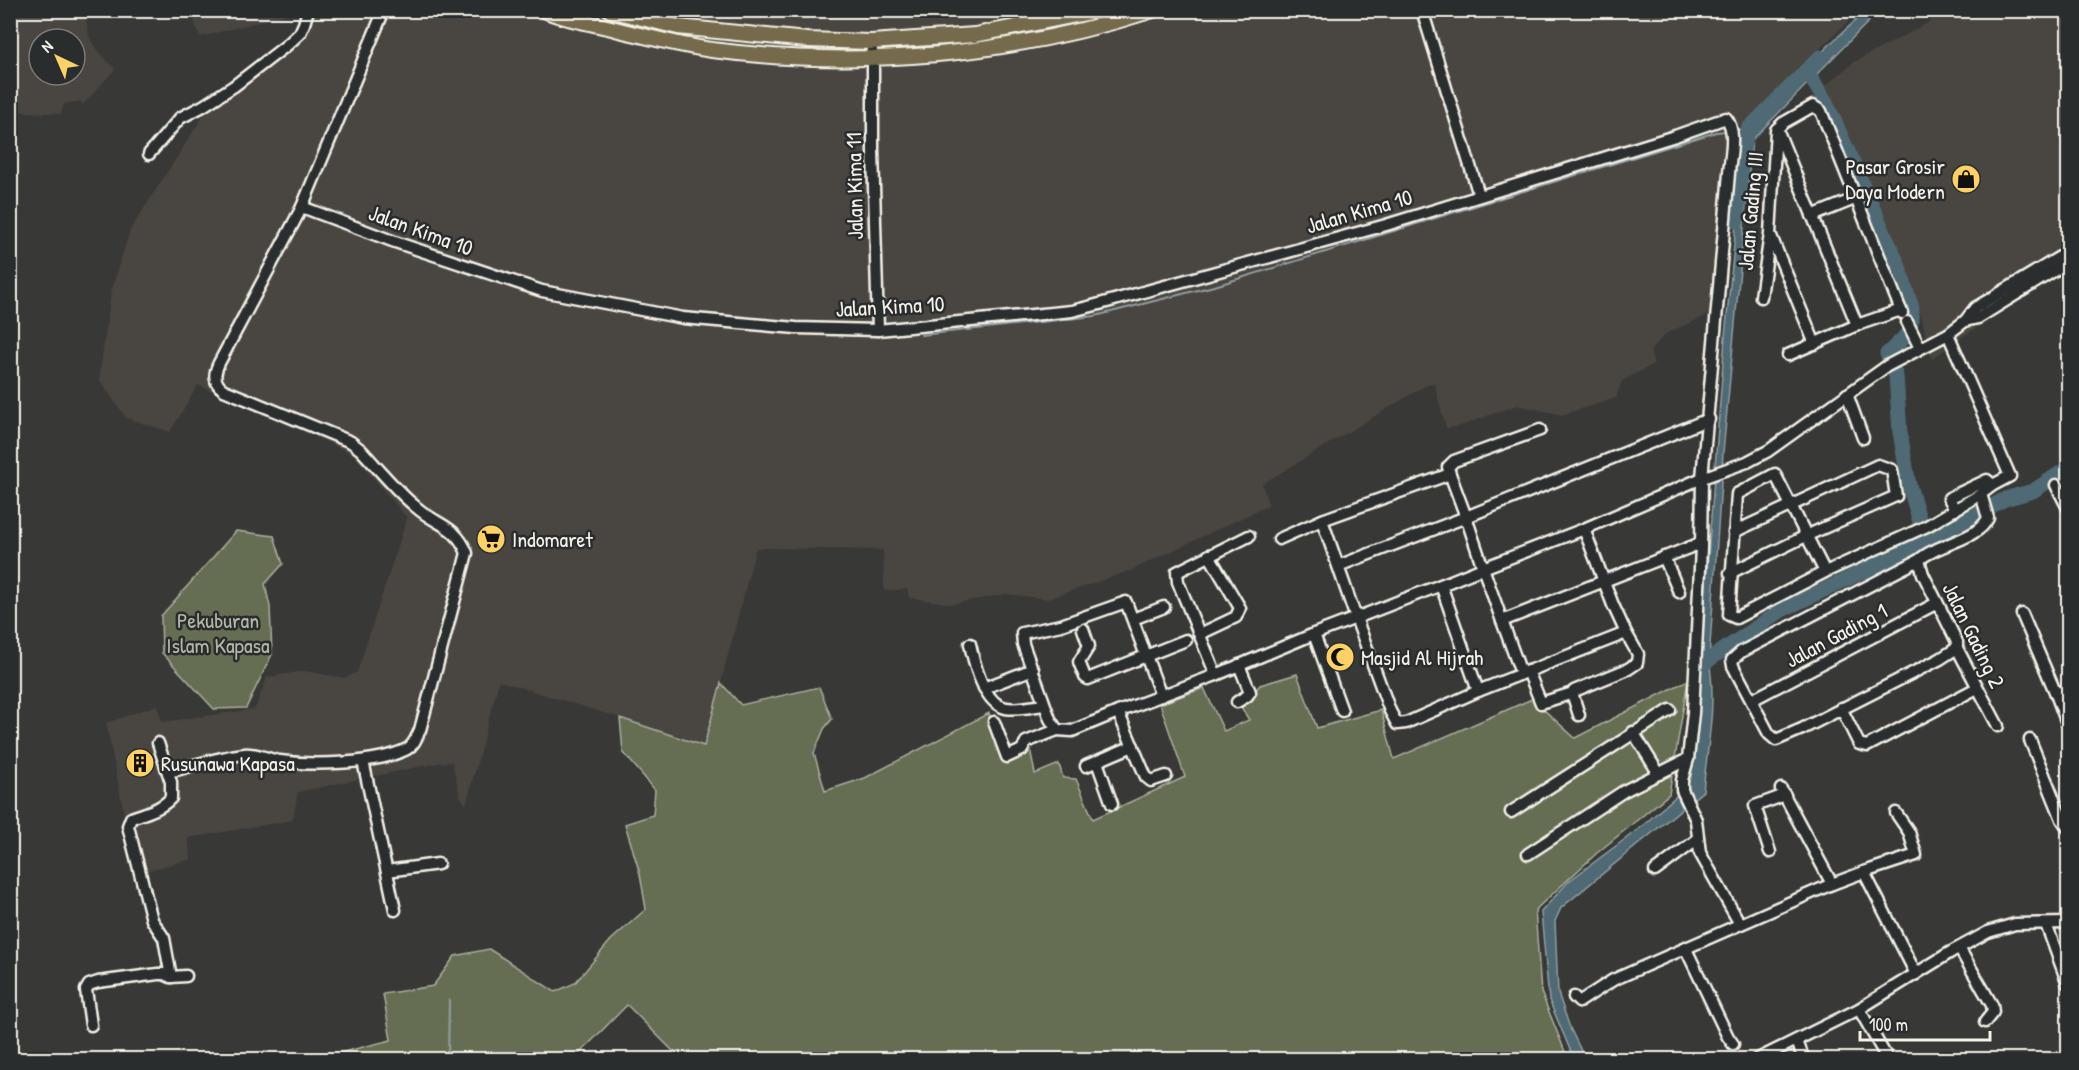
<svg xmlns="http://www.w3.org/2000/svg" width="2079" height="1070" viewBox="0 0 2079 1070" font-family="'Patrick Hand',sans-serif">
<rect width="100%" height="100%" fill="#383836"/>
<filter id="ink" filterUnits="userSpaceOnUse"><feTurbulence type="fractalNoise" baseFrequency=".0167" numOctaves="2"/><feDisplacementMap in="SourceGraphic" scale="12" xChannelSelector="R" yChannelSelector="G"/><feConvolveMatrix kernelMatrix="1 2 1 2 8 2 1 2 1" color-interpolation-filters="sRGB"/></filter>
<g filter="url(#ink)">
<g fill="#494540" fill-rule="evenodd">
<path d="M11,10L84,11L89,36L95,47L115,69L82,106L81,101L64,104L61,114L11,111ZM39,39H75V75H39Z"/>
<path d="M200,11H1859L1727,139L1713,313L1667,333L1650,351L1654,364L1622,381L1616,398L1562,415L1517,405L1458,427L1446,428L1434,383L1425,386L1262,484L1269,505L1132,570L1048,599L1006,594L953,604L909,598L907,589L884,591L883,550L756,548L704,747L620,718L499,681L466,805L460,796L452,762L438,763L298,792L293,820L188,838L191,859L136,874L106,723L157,705L162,722L255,709L267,677L305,671L345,678L357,672L407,518L354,455L325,441L198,385L170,432L126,418L99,379L111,291L130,230L207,110L296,46L309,25L301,11L200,37L194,20Z"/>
<path d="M1944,11H2068V271L1961,338L1932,359L1920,313L1825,86L1854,62L1926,24Z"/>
</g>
<g fill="#656d53" stroke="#acaf9e" stroke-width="1.5">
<path d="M236,531L274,536L283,564L265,584L270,607L272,654L246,708L214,709L162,653L161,616Z"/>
<path d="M1297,674L1317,728L1381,710L1394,759L1532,699L1575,738L1688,680L1669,794L1597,853L1535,910L1541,992L1568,1059H681L627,1005L574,1059L333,1060L331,1055L391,1040L383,994L433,986L455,956L489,949L555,992L575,983L611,940L646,909L640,874L625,824L653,815L655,790L623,752L620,718L704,746L721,683L741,705L819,687L832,719L824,729L814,753L825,791L865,778L989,713L1005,756L1029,743L1035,774L1059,764L1063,778L1076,779L1093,819L1185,777L1160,704L1204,688L1224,731L1249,720L1241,707L1260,685Z"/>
</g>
<path fill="#4f6974" stroke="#919fa2" stroke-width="1.5" d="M1866,11H1879L1752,140L1723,453L1709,660C1717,704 1707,748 1703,791L1561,908L1555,921L1558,993L1570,1028L1585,1059H1574L1549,1000L1541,912L1569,881L1640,828L1684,789L1691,778L1725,337L1745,133L1831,43Z"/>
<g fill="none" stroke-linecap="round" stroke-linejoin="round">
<g stroke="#919fa2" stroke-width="2">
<path d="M1736,130L1748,129"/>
<path d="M921,335L1095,316L1218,285L1716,132L1727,131"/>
<path d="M448,1060L449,1000"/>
</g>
<g stroke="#4f6974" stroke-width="15">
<path d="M1806,70L1826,102L1898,264L1912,308L1910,332L1887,354L1896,376L1900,432L1909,485L1926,542"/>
<path d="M1737,221L1742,153L1748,129L1820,57"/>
<path d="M1706,662L1782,610L1929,540L2005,499L2033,491L2068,468"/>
</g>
<g stroke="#f4f1e8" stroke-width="15">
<g id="minor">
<path d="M1422,10L1479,195"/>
<path d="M871,42L873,59V150L878,330"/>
<path d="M1777,129L1783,123L1813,106L1821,111L1902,313"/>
<path d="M1777,129L1857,325"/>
<path d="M149,154L180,118L203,106L234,86L287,45L300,33L304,24L308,10"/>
<path d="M302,207L395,242L542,291L683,318L796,328L878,330L1072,311L1096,305L1386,225L1675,136L1726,118C1737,131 1730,157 1729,173L1702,478L1701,547L1693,713L1688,759L1682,780V790L1696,820L1700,853L1740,924"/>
<path d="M1812,216L1857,198"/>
<path d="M1771,236L1815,344"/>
<path d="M1761,297L1770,234L1776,130"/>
<path d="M1965,321L1978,318L2068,262"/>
<path d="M1907,322L1920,348"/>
<path d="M1948,334L2010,476L1993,485L1981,494L1988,518C1977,541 1937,543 1919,560L1741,652L1732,660L1733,666L1769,734L1776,740L1802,729L1940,659L1957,648"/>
<path d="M1788,355L1857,325L1901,310"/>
<path d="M1847,394L1863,438"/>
<path d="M1450,474L1448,467L1454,461L1540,430"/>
<path d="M2056,485L2068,508"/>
<path d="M1955,510L1949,498L1987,480L1993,485"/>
<path d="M1584,529L1483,568L1466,517L1709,419"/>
<path d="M1279,539L1322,520"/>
<path d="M1664,557L1679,592"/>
<path d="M1919,560L1923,574L1957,642V648L1998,726"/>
<path d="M1338,566L1466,517L1450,474L1322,520L1356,618L1314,634L1342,711"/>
<path d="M1825,572L1775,474L1737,494L1729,615L1736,618L1825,572L1927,526L1981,494"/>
<path d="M1730,573L1808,535L1896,496L1892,470L1878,465L1734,532"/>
<path d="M1441,585L1356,618L1390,711L1397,724L1406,723L1478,691"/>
<path d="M2022,614L2056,694L2068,689"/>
<path d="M2068,617V625"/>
<path d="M1133,619L1164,607"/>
<path d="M1502,621L1483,568L1441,585L1478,691L1626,633L1613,605L1584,529L1702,478L1747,462L1768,451L1887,366L1948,334L1965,321L1975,308L2068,252"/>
<path d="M1083,629L1089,646L1079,662L1085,677L1088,679L1186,640"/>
<path d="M1200,634L1236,617L1240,608L1209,555"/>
<path d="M970,644C974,663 984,704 1006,708C1018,710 1033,706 1044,705"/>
<path d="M1528,671L1541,703L1573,693"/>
<path d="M1521,673L1502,621L1701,543"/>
<path d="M1216,675L1178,582L1177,572L1249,536"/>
<path d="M984,688L1033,669"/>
<path d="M2056,694L2068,726"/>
<path d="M1752,700L1937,603"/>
<path d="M1237,702L1247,696L1250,692L1239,665"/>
<path d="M1841,708L1859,744L1867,746L1977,688"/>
<path d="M1118,712L1072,731L1057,730L1050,719L1023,644L1022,633L1061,625L1126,602L1161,696"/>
<path d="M1579,715L1573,696L1574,691L1628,669L1637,663L1638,654L1626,633"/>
<path d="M994,722L1007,757L1022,750L1026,742L1057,730"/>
<path d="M1633,732L1659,774"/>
<path d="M2030,740L2062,819L2068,828"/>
<path d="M158,743L171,782V798C161,809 146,813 131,818L128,826L152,920L164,938L171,977L186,976"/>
<path d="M363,761L395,910"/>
<path d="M1097,762L1112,804"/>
<path d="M1086,766L1133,746"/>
<path d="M168,772C193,766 219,757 244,754C258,752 267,760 280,761C313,766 377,764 407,749C414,745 416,738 420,730L467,553C455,524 437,526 416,507C396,491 379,469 361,450L351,442L224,390C213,383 214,373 219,363L302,207L384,10"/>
<path d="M1166,776L1151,781L1146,777L1118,712L1216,675L1314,634"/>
<path d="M1511,812L1670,710"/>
<path d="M1770,852L1755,806L1785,795"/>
<path d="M1528,854L1624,791L1688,759"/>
<path d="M387,871L438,864"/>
<path d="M1655,871L1698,839"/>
<path d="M1864,872L1916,855L1909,832L1896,813"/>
<path d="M1832,884L1864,872L1916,974"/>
<path d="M2046,924L2068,984"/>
<path d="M1685,947L1728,1037L1733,1044"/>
<path d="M1959,948L1992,1005L1993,1012L1985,1022"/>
<path d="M1574,997L1579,1002L1613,980L1832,884L1781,789"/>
<path d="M1859,1009L1888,1060"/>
<path d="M91,1025L86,990L89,985L98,982L158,974H164L171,977"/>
<path d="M1797,1041L1804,1060"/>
<path d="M1756,1060L1859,1009L1951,952L1988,932L2015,924L2068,923"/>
</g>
</g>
<g stroke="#f4f1e8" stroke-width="18">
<g id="major">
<path d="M544,10C567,20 594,23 619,30C649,37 681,46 712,50C860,69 1011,56 1153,10"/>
<path d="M610,10L678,27L807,40L871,42L975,35L1101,10"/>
</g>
</g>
<use href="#minor" stroke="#2a2d2e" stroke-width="10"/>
<use href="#major" stroke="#746b4b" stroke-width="14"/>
</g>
</g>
<defs>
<g id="shop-disc" transform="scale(1.5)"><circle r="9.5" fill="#ffd166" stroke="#2a2d2e"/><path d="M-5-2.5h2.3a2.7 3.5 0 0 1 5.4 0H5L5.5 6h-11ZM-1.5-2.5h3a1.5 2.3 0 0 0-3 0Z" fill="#111"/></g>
<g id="supermarket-disc" transform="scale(1.5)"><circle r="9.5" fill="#ffd166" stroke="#2a2d2e"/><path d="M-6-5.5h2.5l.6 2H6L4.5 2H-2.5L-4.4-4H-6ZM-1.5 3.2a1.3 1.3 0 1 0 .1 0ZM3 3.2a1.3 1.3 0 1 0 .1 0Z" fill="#111"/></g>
<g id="mosque-disc" transform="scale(1.5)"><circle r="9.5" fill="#ffd166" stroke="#2a2d2e"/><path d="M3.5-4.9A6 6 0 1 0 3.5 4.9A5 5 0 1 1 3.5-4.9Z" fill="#111"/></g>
<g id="building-disc" transform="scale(1.5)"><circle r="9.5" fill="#ffd166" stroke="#2a2d2e"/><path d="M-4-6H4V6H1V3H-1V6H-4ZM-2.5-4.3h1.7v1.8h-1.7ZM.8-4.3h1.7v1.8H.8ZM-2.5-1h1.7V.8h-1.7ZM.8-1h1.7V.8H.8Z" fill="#111"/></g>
</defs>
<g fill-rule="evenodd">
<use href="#shop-disc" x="1966" y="179"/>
<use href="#supermarket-disc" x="491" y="539"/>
<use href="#mosque-disc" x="1340" y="657"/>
<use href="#building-disc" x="140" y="763"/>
</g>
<g text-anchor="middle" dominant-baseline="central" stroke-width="5" stroke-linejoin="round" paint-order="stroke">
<g font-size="22" fill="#f4f1e8" stroke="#2a2d2e" text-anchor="start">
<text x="1945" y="166" text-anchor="end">Pasar Grosir<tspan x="1945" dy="25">Daya Modern</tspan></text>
<text x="512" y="539">Indomaret</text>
<text x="1361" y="657">Masjid Al Hijrah</text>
<text x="161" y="763">Rusunawa Kapasa</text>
</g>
<g font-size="22" fill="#f4f1e8" stroke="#2a2d2e">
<text transform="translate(854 186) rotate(-91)">Jalan Kima 11</text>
<text transform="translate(1359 211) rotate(-16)">Jalan Kima 10</text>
<text transform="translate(1750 211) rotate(-85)">Jalan Gading III</text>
<text transform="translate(421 230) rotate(20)">Jalan Kima 10</text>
<text transform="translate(890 306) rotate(-3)">Jalan Kima 10</text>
<text transform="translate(1836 635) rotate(-28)">Jalan Gading 1</text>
<text transform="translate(1974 635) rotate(64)">Jalan Gading 2</text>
</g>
<g font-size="22" fill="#b4b6a5" stroke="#2a2d2e">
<text x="218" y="620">Pekuburan<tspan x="218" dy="25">Islam Kapasa</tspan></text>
</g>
</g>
<rect width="2079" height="1070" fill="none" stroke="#2a2d2e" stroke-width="36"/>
<rect x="18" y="18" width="2043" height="1034" fill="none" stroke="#f4f1e8" stroke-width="2" filter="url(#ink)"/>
<g transform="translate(57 57) rotate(316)"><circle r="28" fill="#2a2d2e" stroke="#7b7b78" stroke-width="1.5"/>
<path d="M0-4.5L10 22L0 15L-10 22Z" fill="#ffd166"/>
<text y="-9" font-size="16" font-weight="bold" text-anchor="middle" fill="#f4f1e8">N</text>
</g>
<path d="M1860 1031v9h130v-9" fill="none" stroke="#f4f1e8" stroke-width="3"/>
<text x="1869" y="1031" font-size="18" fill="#f4f1e8" stroke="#2a2d2e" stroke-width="4.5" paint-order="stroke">100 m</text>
</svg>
